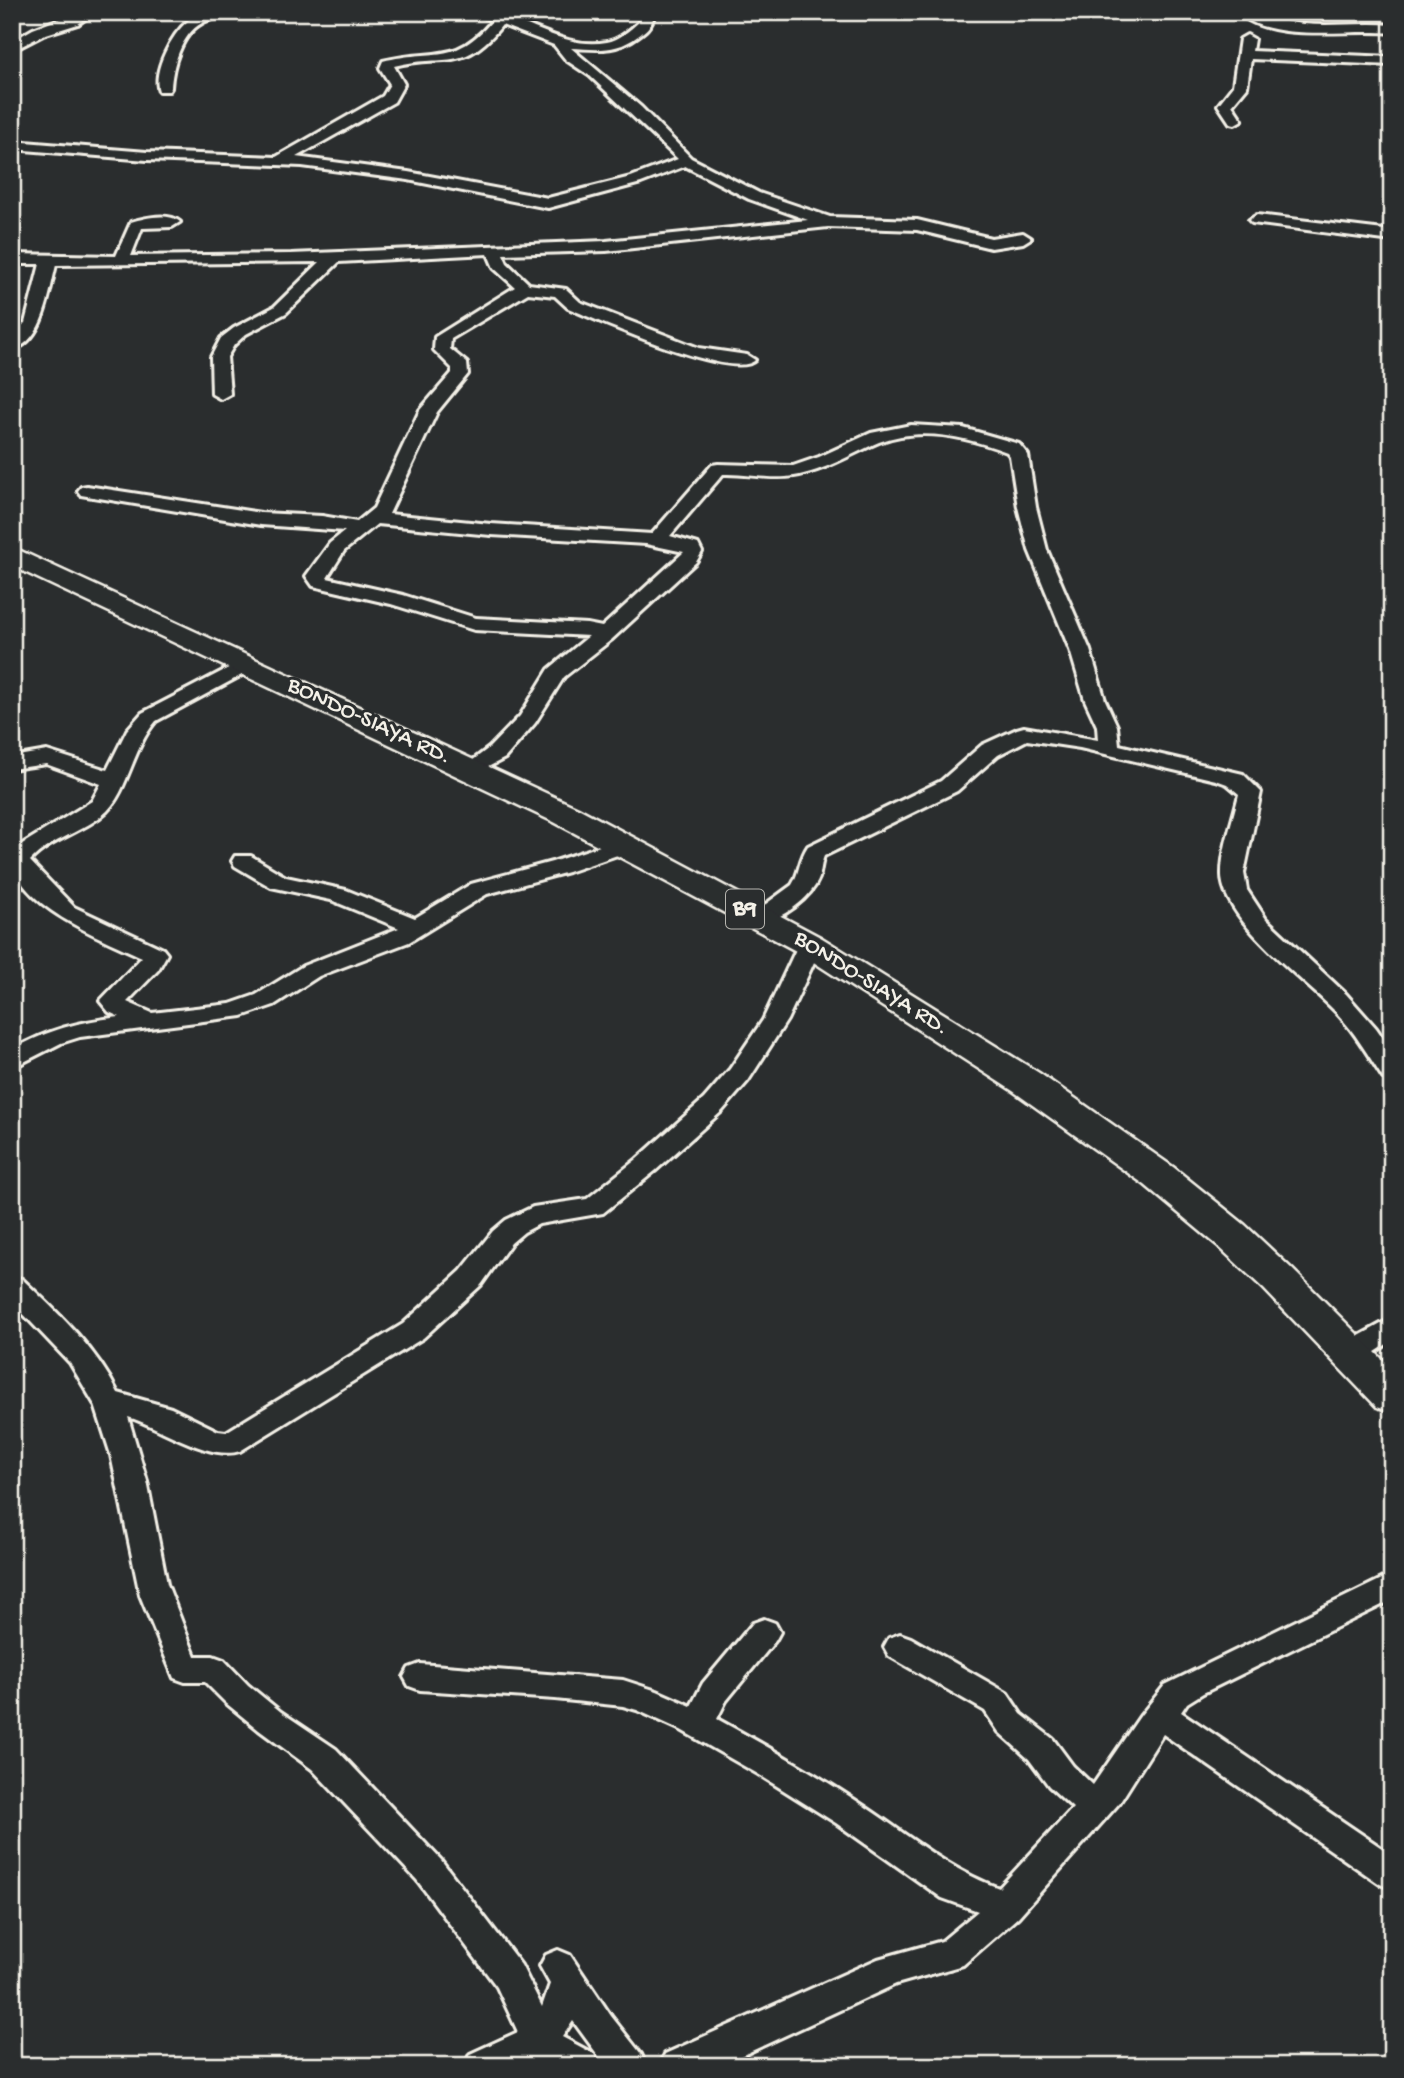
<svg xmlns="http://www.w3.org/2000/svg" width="1404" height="2078" viewBox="0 0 1404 2078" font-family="'Gochi Hand',sans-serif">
<rect width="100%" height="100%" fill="#2a2d2e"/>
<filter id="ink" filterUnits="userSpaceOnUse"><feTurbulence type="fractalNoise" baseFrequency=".0143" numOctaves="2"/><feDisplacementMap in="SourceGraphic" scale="14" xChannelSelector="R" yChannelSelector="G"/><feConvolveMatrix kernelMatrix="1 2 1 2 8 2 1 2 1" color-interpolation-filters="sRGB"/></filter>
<g filter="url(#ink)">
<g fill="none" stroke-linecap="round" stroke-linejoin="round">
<g stroke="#f4f1e8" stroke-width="6">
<g id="minor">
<path d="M78,12H94L78,24L43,35L12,51V41L33,29Z"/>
<path d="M209,12H233C224,19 211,17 202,23C181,34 172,67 171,88L169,91H159C152,71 172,34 188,21C194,16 201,14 209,12Z"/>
<path d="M475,12C520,12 560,51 607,42C619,40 630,30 639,22L640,19L635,12H648L653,19C650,27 645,31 638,36C615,53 597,49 571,48L641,107L691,158L759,193L830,217L917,220L991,238L1023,233L1031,238L1023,243L991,248L917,230L828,227L606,251L503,254L507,263L529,284L566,289L580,302L699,348L747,355L755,360C735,382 597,320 568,308L555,296L528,293L451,339L450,349L467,363L468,374L437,412L389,514L491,524L652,534L712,465L718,464L793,466L819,457L871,433L911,425L963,428L1019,444L1028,455L1036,507L1047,550L1090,650L1105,700L1117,726L1119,745L1243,774L1261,792L1244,873L1247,890L1266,919L1346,994L1376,1028L1392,1051V1080L1383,1078C1368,1055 1355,1032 1336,1012C1306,980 1220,919 1222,873C1222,849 1234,817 1239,794L1227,784L1216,780L1080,748L1027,740L998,755L957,791L824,856C821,863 821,871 819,878C811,899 781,919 760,924L752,922L748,917L792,885C800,872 799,859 808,846L941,781L982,745L1017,729L1024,727L1098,740L1097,726L1085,700L1070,650L1029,550L1018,507L1010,456L1007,452C968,437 920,426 879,442C851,454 825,471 794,476C770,480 747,473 723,474L670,536L698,544L702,552L696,562L611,640L564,677L535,723L505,758L471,776L463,775L460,770L489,748L520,716L549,669L589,636L474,630L391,604L313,586L306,576L330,543L345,531L261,525L81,495L78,491L81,487L87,486L261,513L322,516L357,522L374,508L420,410L452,373V368L434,350L435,337L515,287L494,268L488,254L339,262L286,313L246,334L234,345L227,357L230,394L221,399L212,394L211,357L221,338L234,328L274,307L320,262L56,265C49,291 44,342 12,350V335L25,323L40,264H12V254L116,256L131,222C145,218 168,212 180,222L172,227L142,228L131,256L291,254L606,241L808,220L749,199L685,166L641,183L548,208L408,180L302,166L147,160L12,149V141L147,152L276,157L383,96L390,84L380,68L383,61C434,48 454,66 492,21ZM502,25L554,45L566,60L590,76L678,159L631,177L548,198L408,172L296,157L394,102L404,84L394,66C446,53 462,74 502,25ZM377,524L491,535L646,544L684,552L602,627L587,624L476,618L403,595L327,578L344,551Z"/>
<path d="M1238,12C1259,12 1280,22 1303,24C1333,27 1362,22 1392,25V33C1351,28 1269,44 1238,12Z"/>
<path d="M1247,35L1254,39L1252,51L1392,57V65L1251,59L1247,87L1232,105L1242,120L1235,124L1230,123L1218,105L1233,86L1240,39Z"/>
<path d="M1257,215L1392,231V241L1252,223L1249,220Z"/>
<path d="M246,659L253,661L256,665L253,669L156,721C133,747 128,790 107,811C85,832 51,838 30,861L74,907L163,949L167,954L158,970L127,1002L152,1013L230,1004L256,995L303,966L399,928L331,900L271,887L235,866L232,861L235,856H251L286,877L346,890L415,918L471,884L552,862L624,838L632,840L635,845L632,850L568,872L487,894L409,942L319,976L274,1005L242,1016L80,1037L61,1043L12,1068V1050C50,1029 78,1022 120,1017L109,1012L100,1001L142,957C102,938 12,905 12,853L19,846L92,801L101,784L46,764L12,769V757L47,751L107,770L127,730L142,713Z"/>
<path d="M810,938L818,940L822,945L787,1020L748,1081L722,1111L655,1171L603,1213L539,1224L524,1232L511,1243L481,1285L423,1338L240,1451C209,1461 161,1427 128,1417L147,1481L167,1584L195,1656H213L224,1660L248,1685L281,1712L336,1749L441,1860L521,1965L542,2007L550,1984L540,1966L546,1955L558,1950L570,1955L611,2016L641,2054L646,2066H606L573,2021L562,2037L594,2054L599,2066H546L535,2059L521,2066H465L470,2054L518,2032L497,1987L417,1880L312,1769L259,1730L226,1703L205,1682H185L174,1678L140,1595L111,1455L95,1405L70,1363L12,1302V1276L22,1279C59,1314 95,1347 118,1393L171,1408L218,1431L226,1432L403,1324L461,1271L493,1231L506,1220L533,1207L587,1199L637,1159L704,1099L730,1069L763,1020L798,945L802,940Z"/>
<path d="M1392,1318V1341C1375,1351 1359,1367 1339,1361L1335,1354L1339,1347Z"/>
<path d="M1392,1574V1600L1203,1693L1187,1703L1181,1712L1392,1855V1889L1380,1884L1163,1734L1120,1802L1018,1917L963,1965L896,1984L719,2066H660L665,2054L878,1959L942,1941L978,1911L942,1898L836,1823L758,1774L681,1730L637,1710L623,1706L555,1699L420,1690L409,1686L404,1677L409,1668L420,1664L623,1680L657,1691L691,1706L703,1683L753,1623L764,1619L775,1623L780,1632L775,1641L726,1701L717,1719C766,1746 815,1773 861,1804C907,1834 947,1869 999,1888L1073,1808L1049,1786L1029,1759L999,1732L985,1711L889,1656L884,1647L889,1638L900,1634L911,1638L1007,1693L1021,1714L1053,1739L1073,1766L1093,1785L1141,1715L1165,1685Z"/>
</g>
</g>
<g stroke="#f4f1e8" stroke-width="5">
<path id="highway" d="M12,547L578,808L822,938L1039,1073L1173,1167L1245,1225L1292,1269L1392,1369V1412L1377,1407L1264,1289L1217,1245L1145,1185L1013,1091L798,952L554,822L12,566Z"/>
</g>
<use href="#minor" fill="#2a2d2e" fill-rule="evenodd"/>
<use href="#highway" fill="#2a2d2e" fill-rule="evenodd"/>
</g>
</g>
<g text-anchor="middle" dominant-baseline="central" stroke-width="6" stroke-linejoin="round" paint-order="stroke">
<rect fill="#2a2d2e" stroke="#b7b6b0" stroke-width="2" x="726" y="889.5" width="38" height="39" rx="5"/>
<g font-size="23" font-weight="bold" fill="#f4f1e8">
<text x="745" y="909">B9</text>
</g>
<g font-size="24" fill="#f4f1e8" stroke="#2a2d2e">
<text transform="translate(369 722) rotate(25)">BONDO-SIAYA RD.</text>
<text transform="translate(871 984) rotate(32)">BONDO-SIAYA RD.</text>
</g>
</g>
<rect width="1404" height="2078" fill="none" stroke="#2a2d2e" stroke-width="42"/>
<rect x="21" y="21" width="1362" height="2036" fill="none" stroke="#f4f1e8" stroke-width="2.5" filter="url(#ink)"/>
</svg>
